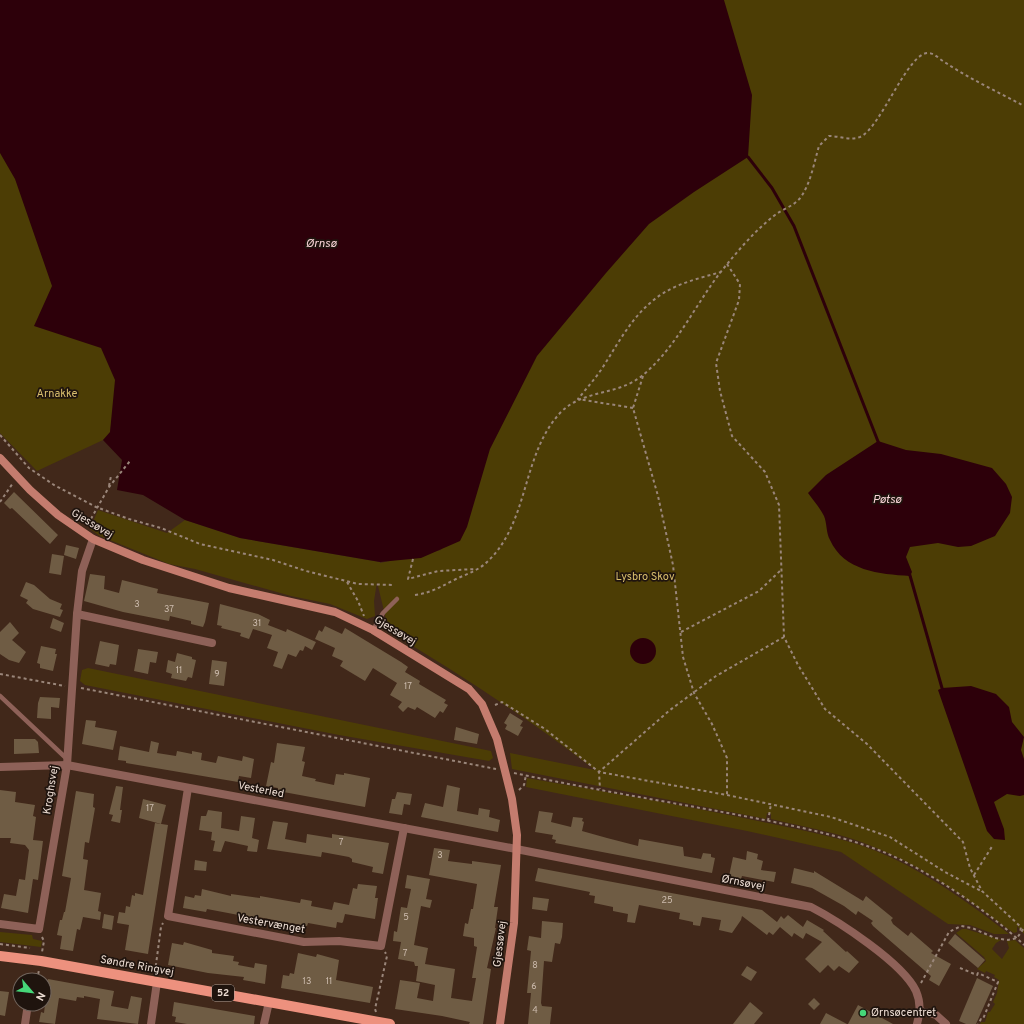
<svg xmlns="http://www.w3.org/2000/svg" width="1024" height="1024" viewBox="0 0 1024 1024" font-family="Overpass,sans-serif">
<rect width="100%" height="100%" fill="#41281a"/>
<g fill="#4c3d05">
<path d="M724,0H1024V934L1017,926V932L1014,933C969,901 926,867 874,847C841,833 805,827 771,819V814L767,813L766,819L512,769L510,753L595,770C528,718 458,673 385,629L391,625L387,623L377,582L374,601L375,616L367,619L330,604L291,596L195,569L169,564L100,536L90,529L98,510L167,533L185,520L240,538L380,562V563L441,550L458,502Z"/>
<path d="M0,98L118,372L110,433L103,440L37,471L0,433Z"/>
<path d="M88,668L491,751L493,758L489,761L339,735L85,685L80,681L82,670Z"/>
<path d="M527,778C607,792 688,806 768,823C809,832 852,839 890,857C933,877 972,905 1009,934H994L970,925L948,924L841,852L747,831L526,787Z"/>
<path d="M962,929H966L1001,940L996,943L992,949L1002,959L1009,948L1007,941L1015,940L1024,948V1024H980L981,1022H985L988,1012H990L995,1004L993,1002L997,993L999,980L994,977L995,975L986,971L985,973L977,969L986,961L984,957L956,933Z"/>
<path d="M0,932L32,935L33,939L42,941L41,947L0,942Z"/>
</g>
<g fill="#2d000a">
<path d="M0,0H724L752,95L748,157L694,192L649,224L606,273L537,356L490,449L467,527L460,541L421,558L380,562L240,538L185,520L143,495L117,490L122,460L103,440L110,432L115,380L101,348L34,326L52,286L15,179L0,153Z"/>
<path d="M878,441L906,450L941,454L992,468L1006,484L1012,497L1010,513L995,536L971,546L958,547L938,543L910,547L906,557L912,572L910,576C879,574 844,571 830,540C826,533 827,523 824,516C820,508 813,500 808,493L826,475Z"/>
<circle cx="643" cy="651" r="13"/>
<path d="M971,686L996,694L1009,707L1012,722L1024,737L1021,750L1024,759V795L1020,796L1007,794L994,802L1004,829L1005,840L994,839L987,831L938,690L942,688Z"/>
</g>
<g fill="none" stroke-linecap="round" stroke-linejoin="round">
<g stroke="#2d000a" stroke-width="3">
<path d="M748,157L772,188L794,226L879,444"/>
<path d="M909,572L942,688"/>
</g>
</g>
<g fill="#6f5c44">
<path d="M14,492L58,535L50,544L12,508L10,509L4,503Z"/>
<path d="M66,545L79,548L76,559L64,555Z"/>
<path d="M52,554L64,556L61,575L49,573Z"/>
<path d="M90,574L105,576L104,589L119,593L122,580L158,589L157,593L209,603L205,622L203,627L191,624V621L170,616L169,621L123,612L84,601Z"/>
<path d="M26,582L34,585L50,599L62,604L60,609L63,610L60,617L33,609L26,603L28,600L20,596Z"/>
<path d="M220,604L258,614L270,620L268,625L286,632L287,629L316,642L312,650L305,646L303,651L300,650L296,657L288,654L282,669L273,666L278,652L267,648L272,635L253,629L249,639L240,636L241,633L221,628L222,626L217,625Z"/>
<path d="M53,618L64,623L61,632L50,628Z"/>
<path d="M10,622L19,633L12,640L26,652L19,663L9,660L0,654V632Z"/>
<path d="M325,626L342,634L345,628L401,662L408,667L405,672L420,681L419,684L446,700L444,703L448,705L443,713L440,711L435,718L417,707L415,710L408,707L403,712L398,707L402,702L390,695L397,683L373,668L365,681L340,666L343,661L332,656L335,648L315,639L319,630L322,632Z"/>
<path d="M100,641L119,645L116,665L110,664L109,667L95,664Z"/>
<path d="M41,646L56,649L55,654H57L53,671L40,668V664L37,663Z"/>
<path d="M138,649L158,652L156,663L150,662L148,674L134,671Z"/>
<path d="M177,653L192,657V659L196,660L192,678L188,677L186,681L171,678L172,674L166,672L168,660L175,662Z"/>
<path d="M212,660L227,662L224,686L209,684Z"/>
<path d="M40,697L60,698L59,708L51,707V719L37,718L38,703Z"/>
<path d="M510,713L523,721L520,726L523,727L518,736L505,729L507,725L504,723Z"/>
<path d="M86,720L96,721L95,727L117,731L113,750L82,744Z"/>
<path d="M456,727L479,734L477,744L454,740Z"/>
<path d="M14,739H35L38,742L39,753L14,754Z"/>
<path d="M151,741L159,743L157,753L176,756L177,751L192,754V751L202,753L201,760L216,763L218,756L242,761L243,756L254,759L251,778L239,776L238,782L126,763V761L118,760L120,746L149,752Z"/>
<path d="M277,743L305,747L302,761L305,762L302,776L316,779L315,781L334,785L336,774L344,775V773L370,778L365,807L278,791V788L266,786L271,762L274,763Z"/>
<path d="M447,785L460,788L457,811L478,815L479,808L490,810L489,817L500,820L498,832L421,817L425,803L443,807Z"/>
<path d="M116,786L123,787L120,810H122L120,823L111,821L113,815L109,814Z"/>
<path d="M0,790L16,792L15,802L35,805L33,816L36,817L33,840L43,841L38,880L33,879L28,913L1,908L4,894L16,896L19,879L25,880L29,850L25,845L10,843L11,838H0Z"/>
<path d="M76,791L94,794L93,807L95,808L89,843L85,842L83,859L88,860L84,890L101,893L98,911L101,912L100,920L83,917L80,930L77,929L73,951L60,949L62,936L57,935L60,920H62L64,912H65L71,878L62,876Z"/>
<path d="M397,792L412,794L410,805L404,804L402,815L389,813L392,799H395Z"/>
<path d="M143,799L166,805L161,824L139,818Z"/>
<path d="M208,810L222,812L221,828L239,831L241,816L255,818L252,838L259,840L257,852L247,851L248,846L225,841L221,852L213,851L215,841L211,840L212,832L199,830L201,816H206Z"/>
<path d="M539,811L553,813L551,822L571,827L573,817L583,818L582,821L584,822L582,831L607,838L638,846L639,839L683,847L684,856L701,859L703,853L711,854V857L715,858L712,873L555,843L556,840L552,839L553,835L535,832Z"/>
<path d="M273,821L288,823L285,839L306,843L307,834L332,838V834L389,843L383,874L372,872L373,867L352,862V859L349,857L322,852L321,857L267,849Z"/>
<path d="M155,823L168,825L148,954L125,950L129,925L117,923L119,912L125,913L126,906L130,907L132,895L135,896V893L143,895Z"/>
<path d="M434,848L450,850L448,861L472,864V861L501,865L494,907H498L495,928H496L487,968L491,969L483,1024H469L470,1022L442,1016L395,1009L400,980L420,983L417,998L433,1001L435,985L416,981L418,966H415L414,962L398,959L401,942L393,941L394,931L397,932L401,907L407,908L411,889L405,888L407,875L430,879L426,899L432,900L430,908L421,906L414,945L428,948L425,964L455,969L451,998L472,1001L476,978H472L477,947L474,946V938L463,936L465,923L468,924L471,909H473L477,884L429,875Z"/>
<path d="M747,851L758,854L757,859L763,861L761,870L776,872L774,882L742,876L741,879L729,876L733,857L746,860Z"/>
<path d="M195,860L207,862L206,871L194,870Z"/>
<path d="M538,868L762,910L777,922L781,916L784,919L788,915L803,927L807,920L824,930L823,931L846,952L847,951L859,962L849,973L839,966L834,971L828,965L820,973L805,959L822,942L806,933L803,939L794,933L792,937L780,927L773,935L769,932L767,935L742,916L741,920L732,933L719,930L721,920L702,917L700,926L693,925V922L679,919L680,913L639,905L635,923L627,922L628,914L613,911V907L594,903L595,896L589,895L590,892L535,881Z"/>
<path d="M794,868L814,873V871L863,901L866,896L893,918L891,920L893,924L908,936L911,932L933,951L931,953L951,964L939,986L929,980L931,976L873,926L871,923L873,921L858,911L856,915L844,906L812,888L791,883Z"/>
<path d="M358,884L377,886L375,898H378L375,919L345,914L343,922L342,923L337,922L336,928L308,923L307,926L258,917L257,921L249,920V917L207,909L206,912L183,908L185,896L194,898L195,895L201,896L202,889L231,896V894L260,898V896L300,903L301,899L312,901L311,906L332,910L334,902L349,905L353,888L357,889Z"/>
<path d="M533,897L549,899L547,911L532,909Z"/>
<path d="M104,914L114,916L112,930L102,928Z"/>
<path d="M542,921L563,923L562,937L560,944L555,943L552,962L544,961L541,1003L542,1006L552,1007L550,1024H528L531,993H527L531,951L527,950L529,936L541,938Z"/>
<path d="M955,934L985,960L978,968L948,943Z"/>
<path d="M184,942L212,950V953L234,956L233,961L239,962L238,965L254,968L255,963L267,965L265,984L243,980L244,977L208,973L168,965L172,943L183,945Z"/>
<path d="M298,953L316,957L317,954L339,960L336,980L373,987L370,1003L281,988L283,975L289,976L290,973L294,974Z"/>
<path d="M747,966L757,972L751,981L741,975Z"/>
<path d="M977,978L993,986L976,1024H966L959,1021L961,1016Z"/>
<path d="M48,979L114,991L111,1006L128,1009L131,996L142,998L138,1024L97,1019L100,999L84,996V998L77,997L76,1001L59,998L55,1024L39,1022L41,1012L44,1013Z"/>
<path d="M0,991L9,992L5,1016L0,1015Z"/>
<path d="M814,998L820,1004L814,1010L808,1004Z"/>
<path d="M174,1002L255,1016L254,1024H187L175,1022L176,1017L172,1016Z"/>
<path d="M750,1002L763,1013L754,1024H733Z"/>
<path d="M858,1005L893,1024H848Z"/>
<path d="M826,1013L847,1024H820Z"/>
</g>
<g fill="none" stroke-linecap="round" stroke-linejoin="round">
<g stroke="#9a867a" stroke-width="2" stroke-dasharray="3 3" stroke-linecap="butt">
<path d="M727,264L740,284L739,300L716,363L720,391L732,436L765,472L779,505L784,637L798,665L825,709L867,744L963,842L970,868L982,891L1021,927L1020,933"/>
<path d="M643,376L633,408L658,496L673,565L683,657L694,693L712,724L727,758V795"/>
<path d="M633,408L578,399C586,389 594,380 601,370C623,336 638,303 677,286C691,280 707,276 721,272"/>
<path d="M0,435L29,468L54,485L96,507L129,519L161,528L200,544L273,560L306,571L358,584L394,585"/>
<path d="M109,486L111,476"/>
<path d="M0,502L13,483"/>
<path d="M88,524L109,487L130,461"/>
<path d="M413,559L408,579L438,571L476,569"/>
<path d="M347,582L358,601L364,616"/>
<path d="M415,595C431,593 442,586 456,579C467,574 479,570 487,562C530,522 521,454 561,412C584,389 618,396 643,375C679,345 698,298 728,263C742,246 757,229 775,215C783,209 794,206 801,197C811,182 814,163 819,146L829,136C839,136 850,141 860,137C881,128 907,53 928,53C935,53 940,60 946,63C970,79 998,92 1024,106"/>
<path d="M681,632L759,591L782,569"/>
<path d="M784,637L716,676L670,710L599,772L727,795L831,817L890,837L945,872L981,891"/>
<path d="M0,674L65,686"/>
<path d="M81,688L496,769"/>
<path d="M495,705L502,702L545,729L599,772L600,789"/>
<path d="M514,773C585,788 657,800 728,813C780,823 831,832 881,851C925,868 990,912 1024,945"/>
<path d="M519,790L524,785L526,775"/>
<path d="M768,821L771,804"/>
<path d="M974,875L993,845"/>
<path d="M42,937L44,941L42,952"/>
<path d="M0,944L30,948"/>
<path d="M960,968L977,975L978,973L998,982L983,1019H981L978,1024"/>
<path d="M155,972L161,927L163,923"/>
<path d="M37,980L39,970"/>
<path d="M921,983L949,932L961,926L972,928L995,938L1008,940L1017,938L1024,928"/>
<path d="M376,1012L375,1009L387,956L385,952"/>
</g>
<g stroke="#8e6158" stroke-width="4.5">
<path d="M373,630L383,613L397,599"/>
<path d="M0,696L67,759"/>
</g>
<g stroke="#8e6158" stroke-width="8">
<path d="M77,614L212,643"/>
<path d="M0,767L67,765L511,848L811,907C838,921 903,963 916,991C921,1003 920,1012 917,1024"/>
<path d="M188,788L168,916L304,942L339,941L381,946L404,828"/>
<path d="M0,924L39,929L67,765L77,614L82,571L93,539"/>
<path d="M921,1011L936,1015L946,1024"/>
<path d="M25,1024L28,1004"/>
<path d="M151,1024L157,982"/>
<path d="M264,1024L269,1002"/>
</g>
<path stroke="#c47c6e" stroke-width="8" d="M0,458L30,490L58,515L93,539L143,560L229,588L335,612L373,630L469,689L482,704L497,739L512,799L517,835L514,923L500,1024"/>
<path stroke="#ed917e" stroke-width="10" d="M0,956L41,961L390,1024"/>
</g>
<circle fill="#46d779" stroke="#1f140e" stroke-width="1.5" cx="863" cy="1013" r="4"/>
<g text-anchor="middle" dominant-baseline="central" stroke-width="3.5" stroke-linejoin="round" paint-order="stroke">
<g font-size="9" fill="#cdbcae">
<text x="137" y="604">3</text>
<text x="169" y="609">37</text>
<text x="257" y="623">31</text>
<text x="179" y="670">11</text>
<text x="217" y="674">9</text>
<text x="408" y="686">17</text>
<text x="150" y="808">17</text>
<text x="341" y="842">7</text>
<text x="440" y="855">3</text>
<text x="667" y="900">25</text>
<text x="406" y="917">5</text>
<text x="405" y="953">7</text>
<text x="535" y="965">8</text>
<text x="307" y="981">13</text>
<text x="329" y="981">11</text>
<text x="534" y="986">6</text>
<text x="535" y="1010">4</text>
</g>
<rect fill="#1f140e" stroke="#aea097" stroke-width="1" x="212" y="985" width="22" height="16" rx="3"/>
<g font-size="10" font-weight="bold" fill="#ecdcd2">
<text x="223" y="993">52</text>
</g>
<g font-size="11" fill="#dabf6e" stroke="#1f140e">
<text x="57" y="394">Arnakke</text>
<text x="645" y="577">Lysbro Skov</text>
</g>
<g font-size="11" fill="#ecdcd2" stroke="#1f140e">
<text transform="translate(92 524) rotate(31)">Gjessøvej</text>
<text transform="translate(395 631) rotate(31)">Gjessøvej</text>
<text transform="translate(51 790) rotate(-81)">Kroghsvej</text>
<text transform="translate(261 790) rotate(11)">Vesterled</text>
<text transform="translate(743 883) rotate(11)">Ørnsøvej</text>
<text transform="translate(271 924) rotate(10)">Vestervænget</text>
<text transform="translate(500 944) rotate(-83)">Gjessøvej</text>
<text transform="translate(137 966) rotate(10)">Søndre Ringvej</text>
</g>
<g font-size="11" fill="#ecdcd2" stroke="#1f140e" text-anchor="start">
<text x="871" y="1013">Ørnsøcentret</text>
</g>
<g font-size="12" font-style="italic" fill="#f8d3d6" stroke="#1f140e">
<text x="321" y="244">Ørnsø</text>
<text x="887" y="500">Pøtsø</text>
</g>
</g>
<g transform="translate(32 992) rotate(118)"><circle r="19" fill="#1f140e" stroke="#71645c"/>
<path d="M0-3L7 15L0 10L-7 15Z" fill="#46d779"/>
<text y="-6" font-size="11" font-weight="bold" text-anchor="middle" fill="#ecdcd2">N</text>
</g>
</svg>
